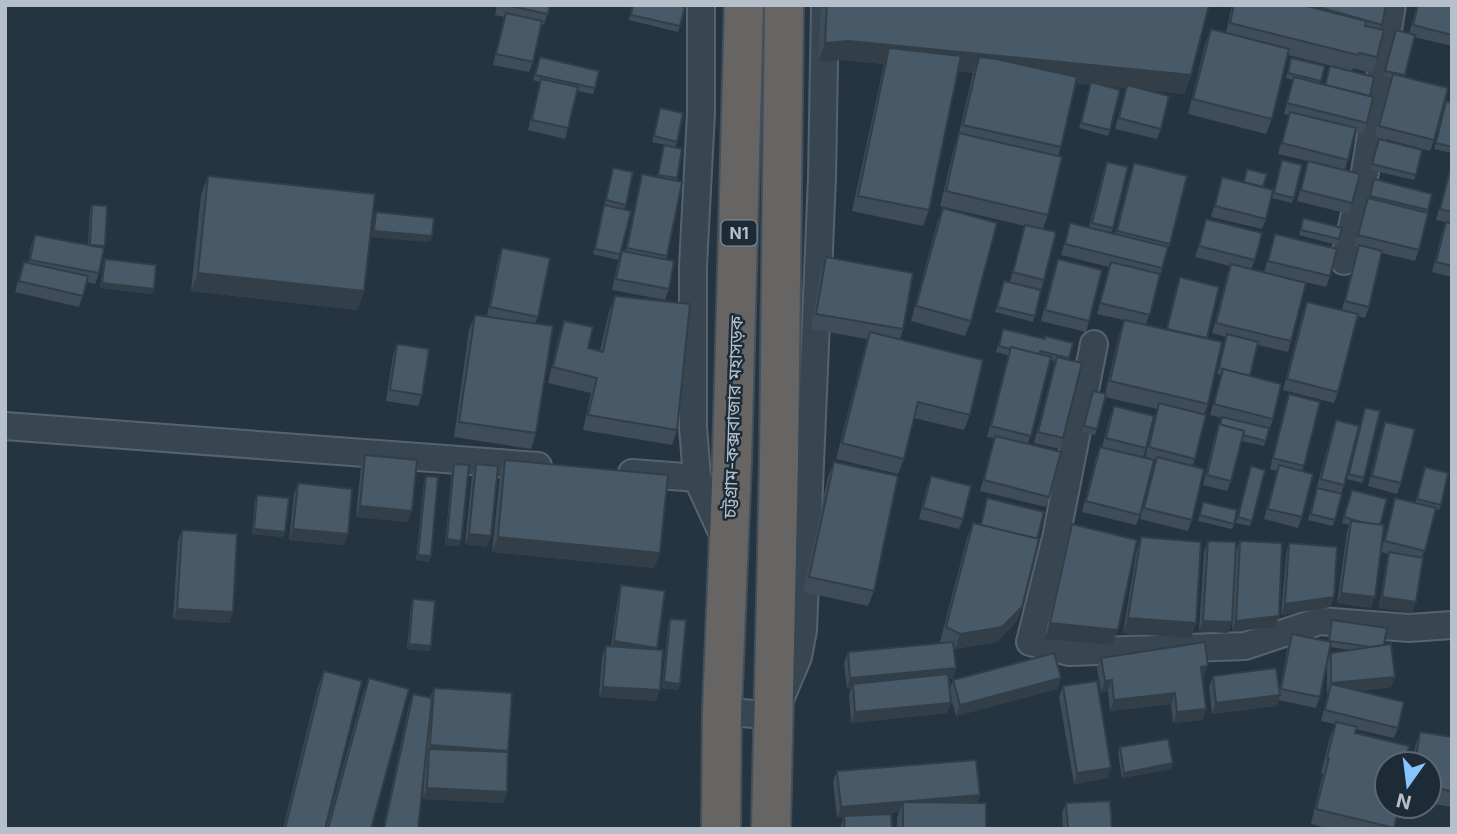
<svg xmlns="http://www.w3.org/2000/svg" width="1457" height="834" viewBox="0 0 1457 834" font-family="Inter,'Noto Sans Bengali',sans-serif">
<rect width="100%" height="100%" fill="#243441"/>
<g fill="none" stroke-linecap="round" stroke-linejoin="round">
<g stroke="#56636e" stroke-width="30">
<g id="minor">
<path d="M701,5V113L693,266V427L697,478L725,539"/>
<path d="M1344,261L1365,172L1392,5"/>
<path d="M1094,344L1056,538L1030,642L1069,652L1245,646L1320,621L1409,628L1452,625"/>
<path d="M5,426L538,466"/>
<path d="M632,473L697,478"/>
<path d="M722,711L773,716L798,657L803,630L822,178L825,5"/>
</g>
</g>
<g stroke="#43505b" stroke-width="42">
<g id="trunk">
<path d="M721,829L722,711L732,461L744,5"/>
<path d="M771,829L779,460L784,5"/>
</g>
</g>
<use href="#minor" stroke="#384651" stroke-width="26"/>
<use href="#trunk" stroke="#666563" stroke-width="38"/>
</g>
<g fill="#3e4d59">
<path d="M497,5H550L544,25L542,24L533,62L529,72L493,65L504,17L495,15Z"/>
<path d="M632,5H676L680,26L678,32L629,20Z"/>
<path d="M821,5H1209L1191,75L1184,94L1148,90L1161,129L1157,139L1115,129L1126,88L1106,86L1110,130L1108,136L1079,128L1090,85L1076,83L1061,147L1058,156L1048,215L1043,229L1044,280L1033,322L995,312L1004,281L1010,282L1025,226L940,206L954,148L959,133L973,73L958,71L929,210L923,226L852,211L884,64L842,60L818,62Z"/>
<path d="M1232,5H1386L1380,29L1377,57L1372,73L1353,68L1352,71L1288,55L1272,119L1266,134L1188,114L1205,44L1211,29L1226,33Z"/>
<path d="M1417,5H1452V46L1414,37L1404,77L1434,140L1430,151L1375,136L1391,78L1383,76L1394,36L1396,30L1409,34Z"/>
<path d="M540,57L595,88L593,94L577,91L568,128L565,139L528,130L540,82L533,80Z"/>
<path d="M1291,58L1325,66L1320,84L1325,85L1330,66L1370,96L1367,123L1363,134L1355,132L1345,170L1352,203L1349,214L1297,201L1308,161L1278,154L1289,115L1284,114L1293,80L1286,78Z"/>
<path d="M1446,101L1452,103V153L1434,149Z"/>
<path d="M660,108L677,142L675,147L652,142Z"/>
<path d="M1379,139L1416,175L1414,180L1370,170Z"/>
<path d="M664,145L677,178L666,259L669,289L665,300L612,290L618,262L622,251L625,252L639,185L642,174L657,177Z"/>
<path d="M1282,160L1294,198L1292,203L1272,198Z"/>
<path d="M1452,160V224L1436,220Z"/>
<path d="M1107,162L1113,228L1111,233L1115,234L1130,174L1134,163L1170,244L1166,255L1146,325L1166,329L1176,288L1180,277L1206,338L1208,404L1204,415L1195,459L1192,466V520L1188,531L1140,519L1156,460L1145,458L1157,409L1105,397L1095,435L1082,432L1093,391L1105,394L1119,335L1124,320L1097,314L1109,267L1061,255L1070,223L1089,227L1103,173Z"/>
<path d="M613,168L626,205L624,210L620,254L618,260L593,254Z"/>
<path d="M1247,169L1263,187L1266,219L1262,229L1211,217L1222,177L1243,182Z"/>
<path d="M208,176L364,291L357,310L191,291L201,195Z"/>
<path d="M1374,179L1432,194L1419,250L1415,261L1382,253L1369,307L1365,318L1357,316L1338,392L1334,403L1283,390L1303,312L1307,302L1342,310L1355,256L1358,247L1354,246L1364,209L1368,198L1369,199Z"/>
<path d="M92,205L103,251L99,273L95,284L87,282L79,307L15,292L20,273L24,262L28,263L31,246L35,235L88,245L90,210Z"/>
<path d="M943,208L971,321L965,336L911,321L937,223Z"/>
<path d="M376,212L432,236L430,242L372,237L374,218Z"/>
<path d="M1303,218L1339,239L1337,245L1299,235Z"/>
<path d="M1206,219L1255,260L1251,269L1291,341L1288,352L1258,345L1250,376L1273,419L1264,446L1241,441L1231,481L1227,491L1203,485L1215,435L1222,418L1210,415L1221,375L1217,374L1226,337L1212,333L1227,275L1230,266L1195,257Z"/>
<path d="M1446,222L1452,224V277L1432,272L1442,233Z"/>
<path d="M1275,234L1330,276L1326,287L1264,272Z"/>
<path d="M502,248L538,317L535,323L536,433L531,449L454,437L469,330L475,315L487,316L498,259Z"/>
<path d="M826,257L903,329L900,339L970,415L964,430L914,418L904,459L898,474L836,459L867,339L811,329L820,273Z"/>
<path d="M105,259L152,294L100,288L103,265Z"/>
<path d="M1058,259L1089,321L1086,332L1041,321L1054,270Z"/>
<path d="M615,296L677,430L672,445L583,430L591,393L548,383L559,336L564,321L588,348L600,351L609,312Z"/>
<path d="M1003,329L1045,339L1073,343L1069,360L1063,438L1060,449L1034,443L1055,361L1050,360L1028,444L1049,497L1046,507L980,491L994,438L987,437L1008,355L996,352Z"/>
<path d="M397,344L422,395L418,406L386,401L393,355Z"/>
<path d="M1289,394L1304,466L1302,471V517L1298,528L1264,519L1277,471L1270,469L1285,405Z"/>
<path d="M1114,406L1146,448L1143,457L1140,515L1136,525L1082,512L1096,457L1100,447H1102L1110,416Z"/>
<path d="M1365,408L1364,478L1362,483L1347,479Z"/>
<path d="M1336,420L1344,485L1341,494L1333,526L1308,520L1332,431Z"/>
<path d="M1385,422L1401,483L1397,494L1368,486L1381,433Z"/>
<path d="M365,455L408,522L356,517L361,465Z"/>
<path d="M505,460L660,553L654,568L492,552L500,475Z"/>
<path d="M834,462L874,591L868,606L803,592L828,477Z"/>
<path d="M454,464L461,541L459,546L445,545L452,469Z"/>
<path d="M476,464L487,547L465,544L472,475Z"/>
<path d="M1251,466L1252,521L1250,526L1236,523Z"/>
<path d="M1425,467L1441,505L1439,510L1435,509L1422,558L1416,602L1412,613L1379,608L1386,563L1389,554L1381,552L1371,608L1337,603L1347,532L1349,525L1342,523L1352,490L1380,525L1381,551L1392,509L1395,498L1415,503Z"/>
<path d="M426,476L429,562L416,560L424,481Z"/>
<path d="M931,476L963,519L959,529L919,519L927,486Z"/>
<path d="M298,483L348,534L344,545L289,540L294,494Z"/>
<path d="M257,495L283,537L252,534L255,500Z"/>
<path d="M987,498L1022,607L1016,622L997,642L954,649L956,668L952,679H949L950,688L953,680L1061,678L1057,689L956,716L951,698V703L947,713L851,723L849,695L851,688L847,689L844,663L848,652L942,643L940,642L967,538L973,523L980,525Z"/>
<path d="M1203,502L1234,524L1232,529L1198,521Z"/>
<path d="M1072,524L1112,645L1045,639L1067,539Z"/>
<path d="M182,530L233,612L229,623L173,619L178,541Z"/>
<path d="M1141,537L1196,623L1191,638L1123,633L1136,553Z"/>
<path d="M1208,541L1232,622L1228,633L1199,631L1204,552Z"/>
<path d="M1240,541L1279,616L1275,627L1232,631L1236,551Z"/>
<path d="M1289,543L1334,597L1330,607L1281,615L1286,554Z"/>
<path d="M621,585L657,648L656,701L599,697L602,657L606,646L611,647L618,596Z"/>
<path d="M413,599L431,646L429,651L407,649L411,604Z"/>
<path d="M670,619L680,684L678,690L662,688L668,624Z"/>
<path d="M1332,620L1384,645L1395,677L1391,687L1359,691L1398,728L1394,738L1356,729L1355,733L1387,764L1399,806L1394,829H1331L1311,824L1323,773H1321L1330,737L1335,724L1321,721L1328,694H1327V663L1331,653L1351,650L1330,647L1320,697L1316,708L1278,700L1277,706L1212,714L1209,687L1213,676L1280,689L1288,645L1292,634L1328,642L1330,625Z"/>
<path d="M1101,658L1204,677H1202L1206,709L1202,720L1173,723L1171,704L1110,711L1108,691L1101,692L1097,668Z"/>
<path d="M324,671L325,829H283L318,686Z"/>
<path d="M369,678L371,829H326L363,693Z"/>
<path d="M1063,686L1111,768L1107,778L1074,784L1059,697Z"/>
<path d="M434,688L508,751L507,792L503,803L423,799L425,760L418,829H383L409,705L413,694L430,698Z"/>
<path d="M1420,732L1452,737V807L1429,803V764H1412L1415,747Z"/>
<path d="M1120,747L1171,769L1122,778L1118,753Z"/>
<path d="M837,771L980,795L977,803L986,829H897V818L899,812L870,815L892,829H840L844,817L837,818L833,782Z"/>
<path d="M1066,803L1112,829H1063L1062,813Z"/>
</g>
<g fill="#323f48">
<path d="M849,41L1191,75L1184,94L975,73L979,57L973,73L886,64L889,48L884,64L842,60L818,62L825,43Z"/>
<path d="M374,231L432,236L430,242L372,237Z"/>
<path d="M198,273L364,291L357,310L191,291Z"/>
<path d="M102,283L154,289L152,294L100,288Z"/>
<path d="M360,506L412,511L408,522L356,517Z"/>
<path d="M254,529L285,532L283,537L252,534Z"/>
<path d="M293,529L348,534L344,545L289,540Z"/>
<path d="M469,534L491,536L487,547L465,544Z"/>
<path d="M498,537L660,553L654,568L492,552Z"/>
<path d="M447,539L461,541L459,546L445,545Z"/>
<path d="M418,555L431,556L429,562L416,560Z"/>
<path d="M1341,593L1375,597L1371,608L1337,603Z"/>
<path d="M1334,597L1330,607L1281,615L1285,604Z"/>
<path d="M1382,597L1416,602L1412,613L1379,608Z"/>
<path d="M1022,607L1016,622L997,642L955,649L960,634Z"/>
<path d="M177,609L233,612L229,623L173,619Z"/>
<path d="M1279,616L1275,627L1232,631L1236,621Z"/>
<path d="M1128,618L1196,623L1191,638L1123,633Z"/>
<path d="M1203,621L1232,622L1228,633L1199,631Z"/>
<path d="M1050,623L1118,630L1112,645L1045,639Z"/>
<path d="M614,641L657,648L654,658L610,652Z"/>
<path d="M409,644L431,646L429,651L407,649Z"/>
<path d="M1208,666L1204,677L1197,678L1201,667Z"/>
<path d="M956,668L952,679L853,688V684L851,688L847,689L850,678Z"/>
<path d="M1395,677L1391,687L1329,694L1331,684L1328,694H1327L1331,683Z"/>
<path d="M1061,678L1057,689L956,716L960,705Z"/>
<path d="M1112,680L1108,691L1101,692L1105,681Z"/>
<path d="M664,682L680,684L678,690L662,688Z"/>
<path d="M603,687L660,690L656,701L599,697Z"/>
<path d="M1175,693L1171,704L1110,711L1114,700Z"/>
<path d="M1280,695L1277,706L1212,714L1216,703Z"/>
<path d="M951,703L947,713L851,723L855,712Z"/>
<path d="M1206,709L1202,720L1173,723L1177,712Z"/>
<path d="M430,745L508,751L504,761L429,749Z"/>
<path d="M1173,763L1171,769L1122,778L1124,773Z"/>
<path d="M1111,768L1107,778L1074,784L1077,773Z"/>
<path d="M427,788L507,792L503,803L423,799Z"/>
<path d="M980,795L976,806L903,802L899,812L837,818L841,807Z"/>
</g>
<g fill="#485a67" stroke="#323f48" stroke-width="2">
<path d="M505,5H550L548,14Z"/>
<path d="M633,5H676L685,7L680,26L631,15Z"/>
<path d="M827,5H1209L1191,75L849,41L825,43Z"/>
<path d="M1234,5H1303L1366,21L1365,26L1384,30L1377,57L1359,53L1358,55L1230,23Z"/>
<path d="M1312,5H1386L1382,25Z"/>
<path d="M1418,5H1452V35L1413,25Z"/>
<path d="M506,13L542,21L533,62L496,54Z"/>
<path d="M1211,29L1289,49L1272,119L1193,99Z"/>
<path d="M1396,30L1415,35L1405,75L1385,71Z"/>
<path d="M889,48L961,56L929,210L858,196Z"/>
<path d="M540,57L599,71L595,88L535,75Z"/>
<path d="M979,57L996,59L1077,77L1061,147L963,125Z"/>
<path d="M1291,58L1325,66L1321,81L1288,73Z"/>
<path d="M1330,66L1374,77L1370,96L1325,85Z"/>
<path d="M1393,74L1448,88L1434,140L1379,126Z"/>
<path d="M1294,77L1373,97L1367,123L1287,103Z"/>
<path d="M541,79L578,87L568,128L532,120Z"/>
<path d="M1091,82L1120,90L1110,130L1081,123Z"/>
<path d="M1127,85L1169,96L1161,129L1119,118Z"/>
<path d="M1446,101L1452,103V147L1436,143Z"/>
<path d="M660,108L683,113L677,142L654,136Z"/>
<path d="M1290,112L1356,128L1348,160L1282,143Z"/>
<path d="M959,133L1062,157L1048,215L946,191Z"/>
<path d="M1379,139L1422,150L1416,175L1372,164Z"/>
<path d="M664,145L682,149L677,178L658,175Z"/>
<path d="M1282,160L1302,165L1294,198L1274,193Z"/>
<path d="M1308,161L1360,174L1352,203L1301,190Z"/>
<path d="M1107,162L1128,167L1113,228L1092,223Z"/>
<path d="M1134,163L1187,176L1170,244L1117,231Z"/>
<path d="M1452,163V212L1440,209Z"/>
<path d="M613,168L633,172L626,205L606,200Z"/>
<path d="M1247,169L1267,174L1263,187L1244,182Z"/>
<path d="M642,174L682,182L667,256L627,248Z"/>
<path d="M208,176L375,194L364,291L198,273Z"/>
<path d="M1222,177L1273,190L1266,219L1215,206Z"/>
<path d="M1374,179L1432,194L1428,210L1370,196Z"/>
<path d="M1368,198L1428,213L1419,250L1358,235Z"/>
<path d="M92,205L107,206L105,246L90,245Z"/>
<path d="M604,205L631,211L620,254L595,249Z"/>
<path d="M943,208L997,223L971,321L916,306Z"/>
<path d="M376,212L434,218L432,236L374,231Z"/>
<path d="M1303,218L1342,228L1339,239L1301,230Z"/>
<path d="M1206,219L1262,233L1255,260L1199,246Z"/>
<path d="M1446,222L1452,224V266L1436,262Z"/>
<path d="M1070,223L1168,247L1162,268L1065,244Z"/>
<path d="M1025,225L1056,232L1044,280L1013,272Z"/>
<path d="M1275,234L1337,249L1330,276L1268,261Z"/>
<path d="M35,235L104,248L99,273L30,260Z"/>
<path d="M1359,245L1382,251L1369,307L1345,301Z"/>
<path d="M502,248L550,258L538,317L490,307Z"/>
<path d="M622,251L674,261L669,289L616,279Z"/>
<path d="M826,257L913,273L903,329L816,314Z"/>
<path d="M105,259L156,265L154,289L102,283Z"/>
<path d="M1058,259L1102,270L1089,321L1045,310Z"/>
<path d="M24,262L88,276L83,296L19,281Z"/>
<path d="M1111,262L1160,274L1150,315L1100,303Z"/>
<path d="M1231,264L1306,283L1291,341L1216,323Z"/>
<path d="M1180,277L1219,287L1207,338L1167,329Z"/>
<path d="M1004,281L1041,290L1035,316L997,307Z"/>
<path d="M615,296L690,304L677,430L588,415L597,378L553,367L564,321L593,327L588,348L603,352Z"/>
<path d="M1307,302L1358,314L1338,392L1287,379Z"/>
<path d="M475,315L553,326L536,433L459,422Z"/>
<path d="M1124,320L1222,342L1208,404L1110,381Z"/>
<path d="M1003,329L1045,339V336L1073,343L1069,358L1040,351V355L1011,347L1010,349L999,346Z"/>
<path d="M870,332L983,360L970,415L918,402L904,459L842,443Z"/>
<path d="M1227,334L1258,342L1250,376L1219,368Z"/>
<path d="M397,344L429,349L422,395L390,390Z"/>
<path d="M1011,347L1051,357L1031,436L991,426Z"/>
<path d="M1057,357L1082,363L1063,438L1038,432Z"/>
<path d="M1223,369L1281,384L1273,419L1214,404Z"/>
<path d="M1093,391L1106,394L1097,429L1084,426Z"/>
<path d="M1289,394L1320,402L1304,466L1273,458Z"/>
<path d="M1159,403L1206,415L1195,459L1149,447Z"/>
<path d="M1114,406L1154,416L1146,448L1106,438Z"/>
<path d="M1365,408L1380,411L1364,478L1349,474Z"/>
<path d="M1222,417L1269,428L1266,441L1243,435L1244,431L1220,425Z"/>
<path d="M1336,420L1359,426L1344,485L1321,479Z"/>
<path d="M1385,422L1415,429L1401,483L1372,476Z"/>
<path d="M1219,424L1244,431L1231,481L1207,475Z"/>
<path d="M995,436L1061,452L1049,497L984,480Z"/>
<path d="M1100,447L1154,460L1140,515L1086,501Z"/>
<path d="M365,455L417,460L412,511L360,506Z"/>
<path d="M1157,457L1204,469L1192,520L1144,508Z"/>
<path d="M505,460L668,475L660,553L498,537Z"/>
<path d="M834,462L898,476L874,591L809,577Z"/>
<path d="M454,464L469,465L461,541L447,539Z"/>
<path d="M476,464L498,466L491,536L469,534Z"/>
<path d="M1279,465L1313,474L1302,517L1268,509Z"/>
<path d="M1251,466L1265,470L1252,521L1238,517Z"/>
<path d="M1425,467L1448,473L1441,505L1417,499Z"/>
<path d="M426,476L438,477L431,556L418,555Z"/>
<path d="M931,476L971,486L963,519L923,508Z"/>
<path d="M298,483L352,489L348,534L293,529Z"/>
<path d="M1317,488L1342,494L1335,520L1311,514Z"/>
<path d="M1352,490L1387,499L1380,525L1361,522L1344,517Z"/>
<path d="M257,495L289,498L285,532L254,529Z"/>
<path d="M987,498L1044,512L1037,539L981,525Z"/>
<path d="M1395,498L1436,508L1425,551L1385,541Z"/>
<path d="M1203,502L1237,510L1234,524L1200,515Z"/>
<path d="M1351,521L1384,525L1375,597L1341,593Z"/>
<path d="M973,523L1039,539L1022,607L1002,627L960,634L946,627Z"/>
<path d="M1072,524L1137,540L1118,630L1050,623Z"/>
<path d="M182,530L237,534L233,612L177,609Z"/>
<path d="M1141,537L1201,542L1196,623L1128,618Z"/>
<path d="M1208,541L1236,542L1232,622L1203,621Z"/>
<path d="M1240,541L1282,543L1279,616L1236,621Z"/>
<path d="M1289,543L1337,547L1334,597L1285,604Z"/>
<path d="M1389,552L1423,558L1416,602L1382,597Z"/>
<path d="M621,585L665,591L657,648L614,641Z"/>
<path d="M413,599L435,601L431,646L409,644Z"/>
<path d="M670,619L686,620L680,684L664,682Z"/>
<path d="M1332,620L1387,628L1384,645L1371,647L1329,641Z"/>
<path d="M1292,634L1331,642L1320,697L1281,689Z"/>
<path d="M953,642L956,668L850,678L848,652Z"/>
<path d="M1205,642L1208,666L1201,667L1206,709L1177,712L1175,693L1114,700L1112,680L1105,681L1101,658Z"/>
<path d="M1391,644L1395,677L1331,683V653Z"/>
<path d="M606,646L663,650L660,690L603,687Z"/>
<path d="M1054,653L1061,678L960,705L953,680Z"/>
<path d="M1276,668L1280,695L1216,703L1213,676Z"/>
<path d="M324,671L362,681L325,829H285Z"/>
<path d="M948,674L951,703L855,712L853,684Z"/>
<path d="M369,678L409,689L371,829H328Z"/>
<path d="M1097,681L1111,768L1077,773L1063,686Z"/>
<path d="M1331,684L1404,702L1398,728L1325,710Z"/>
<path d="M434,688L512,693L508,751L430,745Z"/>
<path d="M413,694L432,698L418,829H384Z"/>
<path d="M1336,722L1357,727L1355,733L1409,746L1405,764H1387V806H1399L1394,828L1316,809L1329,758H1327Z"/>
<path d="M1420,732L1452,737V791L1429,787V764H1415Z"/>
<path d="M1168,739L1173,763L1124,773L1120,747Z"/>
<path d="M429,749L508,752L507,792L427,788Z"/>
<path d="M976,760L980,795L841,807L837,771Z"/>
<path d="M1110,801L1112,829H1068L1066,803Z"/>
<path d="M903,802L986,803V829H903Z"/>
<path d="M891,814L892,829H845L844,816Z"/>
</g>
<g text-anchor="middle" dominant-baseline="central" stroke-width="5" stroke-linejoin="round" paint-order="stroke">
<rect fill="#1d2b36" stroke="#87939e" stroke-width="2" x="721.5" y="220.5" width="35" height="25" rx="5"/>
<g font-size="16" font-weight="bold" fill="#b5c0cb">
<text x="739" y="233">N1</text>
</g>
<g font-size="18" fill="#b5c0cb" stroke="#1d2b36">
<text transform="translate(733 417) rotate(-88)">চট্টগ্রাম-কক্সবাজার মহাসড়ক</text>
</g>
</g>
<rect width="1457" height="834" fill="none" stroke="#b5c0cb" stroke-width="14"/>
<g transform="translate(1408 785) rotate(194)"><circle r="33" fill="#1d2b36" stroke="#5a6772" stroke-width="2"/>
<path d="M0-5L12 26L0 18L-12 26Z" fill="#88c5fd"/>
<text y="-10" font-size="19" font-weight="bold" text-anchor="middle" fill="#b5c0cb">N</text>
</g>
</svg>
